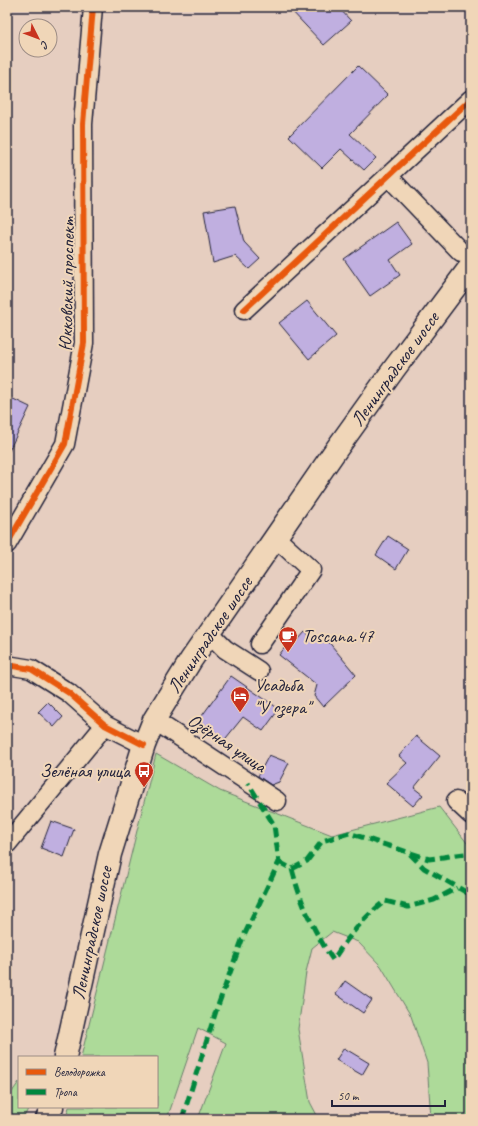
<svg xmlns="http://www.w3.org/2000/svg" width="478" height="1126" viewBox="0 0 478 1126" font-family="Caveat,sans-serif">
<rect width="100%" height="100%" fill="#e6cec0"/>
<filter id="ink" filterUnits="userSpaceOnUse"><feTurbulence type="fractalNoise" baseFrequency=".025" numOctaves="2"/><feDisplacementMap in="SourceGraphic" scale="8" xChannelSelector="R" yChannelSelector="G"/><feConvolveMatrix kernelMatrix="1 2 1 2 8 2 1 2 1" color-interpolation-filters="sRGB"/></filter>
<g filter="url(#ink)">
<g fill="#adda99" stroke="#687e6a">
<path d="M156,754L220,791L332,835L439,807L471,848V1119H431L427,1063L411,1016L381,966L358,942L332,932L312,948L306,972L298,1029L310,1102L319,1119H198L226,1043L198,1028L167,1119H66L69,1107H157V1057H81Z"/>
<path d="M19,1082V1107H29L23,1119H7V1099Z"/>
</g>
<g fill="#c0afe0" stroke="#22223b">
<path d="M288,7H338L351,21L324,45Z"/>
<path d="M358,66L388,95L350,134L376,158L364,170L341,149L322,168L289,136Z"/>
<path d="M235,206L244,242L260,259L249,269L235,256L213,263L204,211Z"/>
<path d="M396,222L412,244L390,260L400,275L370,296L344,259Z"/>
<path d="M307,301L336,336L309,359L279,323Z"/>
<path d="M7,396L30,407L7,455Z"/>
<path d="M388,536L408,549L396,569L376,555Z"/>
<path d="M305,632L315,640H327L356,675L323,707L314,696L317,685L279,655L290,641L298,640Z"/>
<path d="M231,676L279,709L263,731L243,717L222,743L196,724Z"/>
<path d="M48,702L63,717L54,727L38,712Z"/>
<path d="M416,736L440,756L414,788L423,795L413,806L386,783L407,763L399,756Z"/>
<path d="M269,755L289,763L279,782L271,785L258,776Z"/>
<path d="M51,821L74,829L64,857L41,848Z"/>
<path d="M345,981L372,1000L363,1013L336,994Z"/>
<path d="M344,1048L369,1063L362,1075L336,1060Z"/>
</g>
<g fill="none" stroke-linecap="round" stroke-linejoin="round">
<g stroke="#22223b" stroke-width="21">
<g id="minor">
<path d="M388,176L461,252"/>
<path d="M244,310L471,99"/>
<path d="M7,544L65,444L84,343L83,124L93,7"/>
<path d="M209,633L225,649L259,671"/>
<path d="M260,644L311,570L276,538"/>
<path d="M7,665L31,669L69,693L105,725L144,745"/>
<path d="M154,720L277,801"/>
<path d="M456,801L471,815"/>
<path d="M7,844L105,725"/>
</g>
</g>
<g stroke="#22223b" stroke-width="25">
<g id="major">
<path d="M65,1057L110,854L144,745L154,720L191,660L333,454L394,369L471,266"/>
<path d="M47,1119L52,1107"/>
</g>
</g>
<use href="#minor" stroke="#f0d6b8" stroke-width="18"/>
<use href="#major" stroke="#f0d6b8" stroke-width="22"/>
<g stroke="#00873e" stroke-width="5" stroke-dasharray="10 5" stroke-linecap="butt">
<path d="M410,854L424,868L471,895"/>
<path d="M279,862L292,869L307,861L322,841L349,833L429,859L471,853"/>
<path d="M292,869C301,904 313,930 333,960C348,937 363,918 385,901L408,907L434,900L457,888"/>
<path d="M182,1119L216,1011L242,940L279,862L274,825L248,783"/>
</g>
<g stroke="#f0d6b8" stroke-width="8">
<g id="cycleway">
<path d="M244,310L471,99"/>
<path d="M7,544L65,444L84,343L83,124L93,7"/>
<path d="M7,665L31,669L69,693L105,725L144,745"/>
</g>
</g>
<use href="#cycleway" stroke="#e8590c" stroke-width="6"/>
</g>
</g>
<defs>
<g id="cafe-pin" transform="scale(1)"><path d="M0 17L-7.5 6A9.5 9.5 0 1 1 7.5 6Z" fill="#c8321e" stroke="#f0d6b8"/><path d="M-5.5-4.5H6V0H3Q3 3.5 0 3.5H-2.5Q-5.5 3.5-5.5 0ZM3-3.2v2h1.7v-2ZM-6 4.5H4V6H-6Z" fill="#fff"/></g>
<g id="hotel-pin" transform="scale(1)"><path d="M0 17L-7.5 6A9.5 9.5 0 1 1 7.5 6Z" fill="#c8321e" stroke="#f0d6b8"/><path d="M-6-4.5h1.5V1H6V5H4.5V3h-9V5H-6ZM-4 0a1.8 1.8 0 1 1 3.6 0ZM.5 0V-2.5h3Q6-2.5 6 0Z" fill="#fff"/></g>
<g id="bus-pin" transform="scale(1)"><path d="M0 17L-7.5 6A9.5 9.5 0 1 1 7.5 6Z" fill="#c8321e" stroke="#f0d6b8"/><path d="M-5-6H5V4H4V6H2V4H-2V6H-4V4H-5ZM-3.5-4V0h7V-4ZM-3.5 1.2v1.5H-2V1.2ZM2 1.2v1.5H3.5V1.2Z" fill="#fff"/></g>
</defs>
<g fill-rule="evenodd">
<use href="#cafe-pin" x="288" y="636"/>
<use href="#hotel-pin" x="240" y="696"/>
<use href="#bus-pin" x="144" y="771"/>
</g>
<g text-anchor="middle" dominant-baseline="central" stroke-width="4" stroke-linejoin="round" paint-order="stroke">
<g font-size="19" fill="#22223b" stroke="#f0d6b8">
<text transform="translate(67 284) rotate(-89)">Юкковский проспект</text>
<text transform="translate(395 369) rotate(-54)">Ленинградское шоссе</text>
<text transform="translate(210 635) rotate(-56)">Ленинградское шоссе</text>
<text transform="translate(227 743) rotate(34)">Озёрная улица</text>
<text transform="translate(92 933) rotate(-78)">Ленинградское шоссе</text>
</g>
<g font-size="19" fill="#22223b" stroke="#f0d6b8" text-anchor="start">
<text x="302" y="636">Toscana.47</text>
<text x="254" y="685">Усадьба<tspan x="254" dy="22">"У озера"</tspan></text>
<text x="130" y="771" text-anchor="end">Зелёная улица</text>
</g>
</g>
<rect width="478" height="1126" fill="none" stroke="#f0d6b8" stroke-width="24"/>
<rect x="12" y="12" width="454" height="1102" fill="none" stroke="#22223b" stroke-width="1.5" filter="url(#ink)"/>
<rect x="18" y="1056" width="140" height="52" fill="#f0d6b8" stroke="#9e8e86"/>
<rect x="26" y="1069" width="20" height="6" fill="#e8590c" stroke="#9e8e86"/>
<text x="54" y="1076" font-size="12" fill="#22223b">Велодорожка</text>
<rect x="26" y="1089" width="20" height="6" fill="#00873e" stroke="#9e8e86"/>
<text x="54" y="1096" font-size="12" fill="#22223b">Тропа</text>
<g transform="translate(38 38) rotate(132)"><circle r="19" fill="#f0d6b8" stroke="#9e8e86"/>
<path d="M0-3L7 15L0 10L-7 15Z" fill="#c8321e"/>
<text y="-6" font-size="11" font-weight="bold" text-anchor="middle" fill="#22223b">С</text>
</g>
<path d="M332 1100v6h113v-6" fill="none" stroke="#22223b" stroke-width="2"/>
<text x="338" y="1100" font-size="12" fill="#22223b" stroke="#f0d6b8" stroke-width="3" paint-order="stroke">50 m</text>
</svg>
